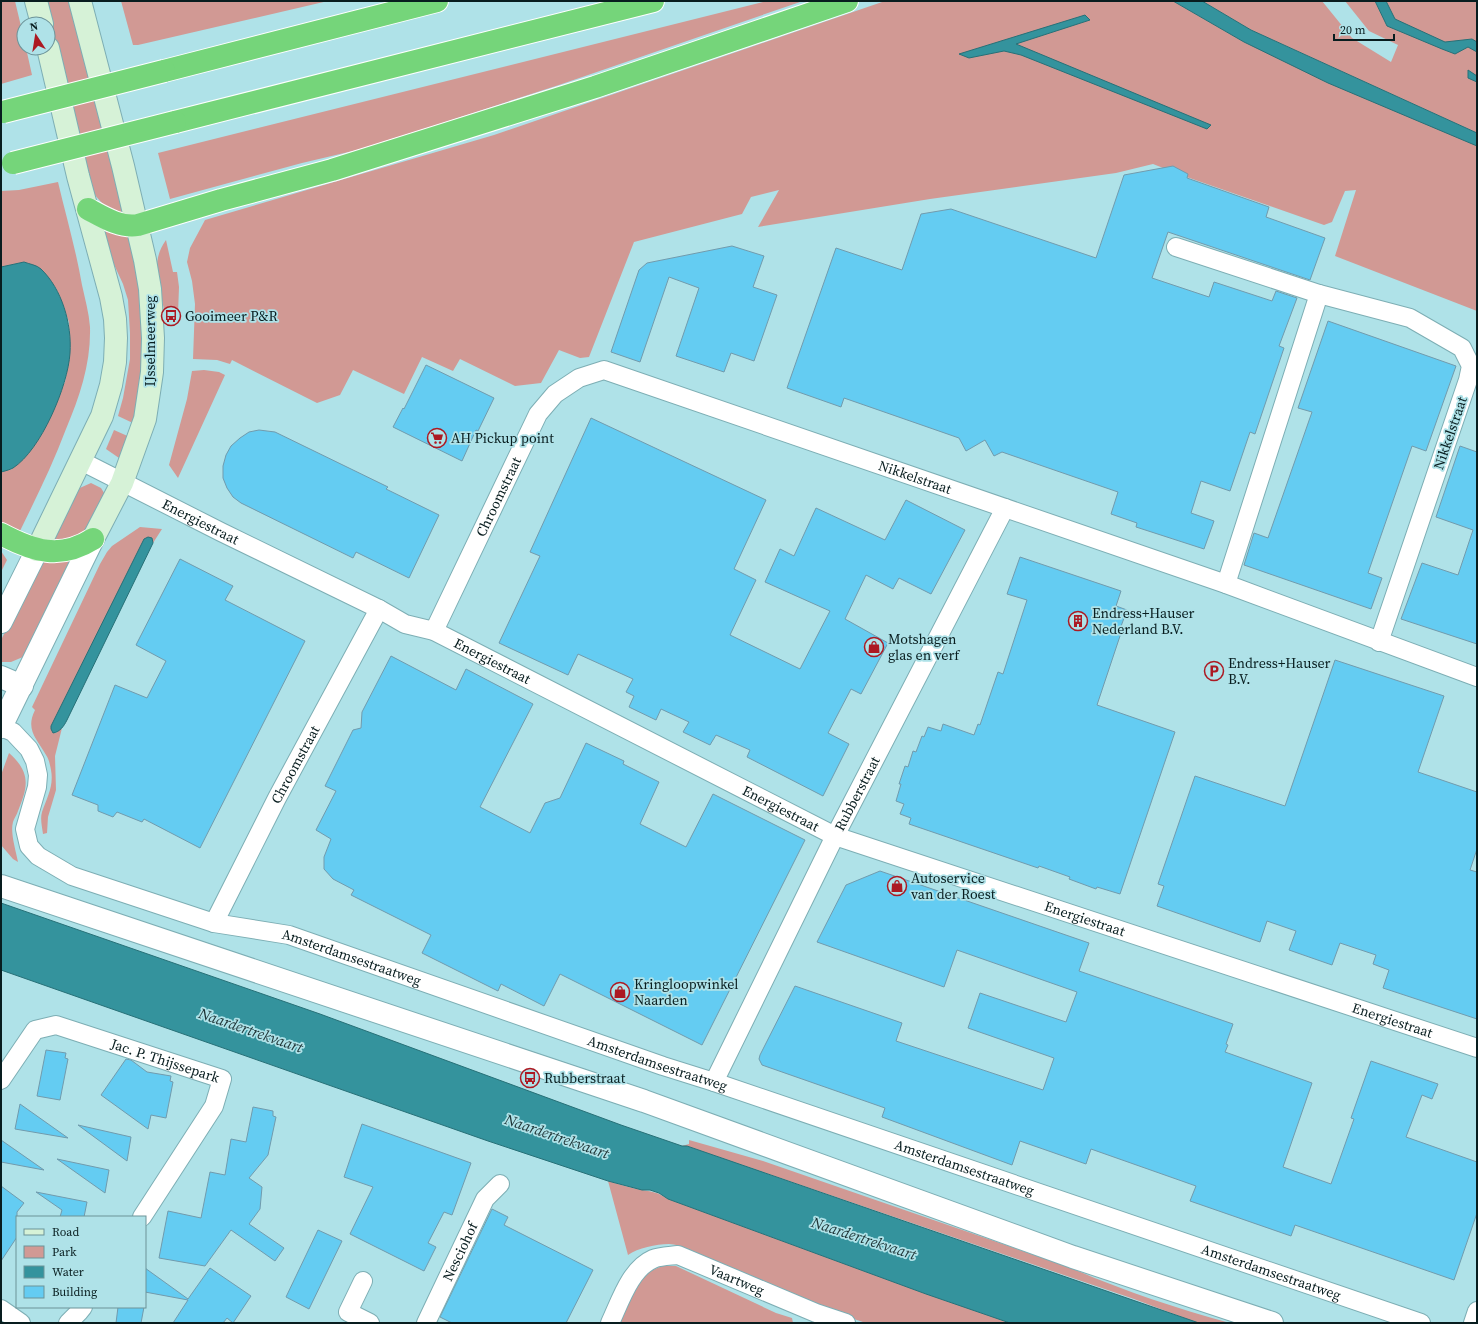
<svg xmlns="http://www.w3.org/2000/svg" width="1478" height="1324" viewBox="0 0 1478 1324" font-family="'Source Serif 4',serif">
<rect width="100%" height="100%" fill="#afe2e8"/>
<g fill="#d19994">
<path d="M1,1H15L24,39V48H26L32,75L1,84Z"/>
<path d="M43,1H71L86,58L123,213C106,209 101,203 91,190Z"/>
<path d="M121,1H328L138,45H133Z"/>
<path d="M767,1H803L559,85L433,126L357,150L302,163L170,199L158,153Z"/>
<path d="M885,1H1173L1244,42L1474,144L1477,146V311L1335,256L1356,190L1345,191L1332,222L1324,225L1181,175L1153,164L1116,173L930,199L758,227L779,190L751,197L742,214L634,242L589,357L580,358L559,350L541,383L515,386L460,359L453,371L422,357L404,394L353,370L340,395L317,403L232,360L230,364L217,360L193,359L195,304L192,281L187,262L190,248L205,220L494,135Z"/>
<path d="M1202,1H1322L1352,38L1391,62L1398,45L1369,31L1345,1H1375L1387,26L1394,19L1386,1H1477V133L1251,30Z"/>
<path d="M58,182C66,216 76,250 82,285C85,299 89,313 90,327C91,363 80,396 66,429C53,464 36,498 20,531L1,523V472L12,469L65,382L70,353L69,322L56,288L24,262L1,267V191L19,190Z"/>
<path d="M99,224L133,236L140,265L144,365L135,424L118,416L123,398L130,359V333L128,300L123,284L105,245Z"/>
<path d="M166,240L173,272H177L179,287L178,314H165C160,288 149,263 166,240Z"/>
<path d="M204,370L219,372L225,375L178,478L169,465L187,399L192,371Z"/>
<path d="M114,430L132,438L119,458L106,449Z"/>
<path d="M91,483L101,488L106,496L87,533L69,541L48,542L73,491Z"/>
<path d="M140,527L162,529L153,543L152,538L51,726L56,733L62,728L55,756L56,790L48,817L47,833L43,834C42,826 40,819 42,812C47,797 54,786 51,770C50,765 49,759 46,755C37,739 25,730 35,710L32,707L100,564L107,552L112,546Z"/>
<path d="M1,551L7,560L1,572Z"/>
<path d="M78,554L30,654L11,662H1V640L42,557Z"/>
<path d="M9,753C30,772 29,785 18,811C17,815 14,818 13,822C10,833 16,851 18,862L13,859L1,845V775Z"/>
<path d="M689,1140L763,1161L1069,1267C1121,1290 1175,1308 1230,1323H1199L1195,1322L1134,1299L687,1146H682L689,1144Z"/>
<path d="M608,1181C619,1184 631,1188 642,1190C654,1192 657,1192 668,1199L926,1294L1010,1323H866L821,1308L688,1249C682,1247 675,1244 669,1244C656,1244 638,1248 628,1255Z"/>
<path d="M662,1266H676L776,1313L792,1318L793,1323H617L632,1292L646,1273Z"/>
</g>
<g fill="#34939d" stroke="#277077">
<path d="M1173,1H1202L1251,30L1477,133V146L1328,83L1244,42Z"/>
<path d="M1375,1H1386L1395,19L1445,42L1472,39L1477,42V52L1468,47L1455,54L1442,49L1387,26Z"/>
<path d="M1085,15L1090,20L1016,44L1211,125L1207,129L1021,55L1004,51L969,58L959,54Z"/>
<path d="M1468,70L1477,76V82L1468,78Z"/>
<path d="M24,262C29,264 37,265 41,269C62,289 72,324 70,353C68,386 41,450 13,468C9,470 5,471 1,472V267Z"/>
<path d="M148,537L152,538L153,543L67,720C64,726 60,732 53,733L51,729V726L144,539Z"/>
<path d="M1,903L320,1014L621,1125L682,1146H687L1199,1323H1010L926,1294L668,1199L659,1193L650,1190H642L608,1181L488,1141L1,970Z"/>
</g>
<g fill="#64ccf2" stroke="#719bad">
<path d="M1173,166L1188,174L1187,178L1269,207L1266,217L1325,238L1310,280L1168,232L1152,278L1209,297L1214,282L1272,301L1276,291L1297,298L1279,346L1284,348L1255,434L1250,432L1230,491L1201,481L1191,513L1214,521L1204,549L1136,527L1137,523L1111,514L1118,492L1002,452L994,456L985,440L966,451L959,438L844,398L841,407L787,388L836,248L902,270L921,214L951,209L1096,258L1124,175Z"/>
<path d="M732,246L764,256L753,287L777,295L754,361L731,353L724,372L676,356L699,288L669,277L640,362L611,352L639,270L647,263Z"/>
<path d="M1328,321L1456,366L1426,451L1412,446L1368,573L1382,578L1371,609L1244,565L1254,533L1268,538L1312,412L1298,408Z"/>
<path d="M426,365L494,398L478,431L476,430L462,461L393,427L403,408L404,409Z"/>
<path d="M591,418L766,500L734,569L756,580L730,635L800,669L830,611L765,582L780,549L794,556L816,508L885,540L906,500L965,530L931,594L899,578L893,589L866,575L845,619L888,643L861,694L851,689L828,733L849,744L823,796L747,757L750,750L716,735L710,745L683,732L689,722L661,709L656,720L629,707L634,696L626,692L633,679L578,654L568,675L499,643L540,556L530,552Z"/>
<path d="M259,430L275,432L388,487L386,489L439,515L409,578L356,552L353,558L241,503L233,497L227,488L223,478V466L226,455L231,446L240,438L249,432Z"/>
<path d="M1460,446L1477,452V644L1401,619L1422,563L1458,575L1473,530L1436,517Z"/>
<path d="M1020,557L1121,591L1116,606L1127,610L1120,629L1122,630L1097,705L1175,732L1120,894L1097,887L1096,889L1069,879L1070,877L1039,866L1038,868L909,824L911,818L900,814L904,804L896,801L901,784H899L905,766L908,767L913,751L916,752L922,736L924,737L928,727L941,731L943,724L974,735L978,724L980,725L998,672L1003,674L1027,600L1007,594Z"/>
<path d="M180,559L233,586L225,600L305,641L200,848L144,819L142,822L117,812L113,817L98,811V805L72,795L115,685L147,698L166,661L136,645Z"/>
<path d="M391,656L456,690L466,669L533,704L480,807L530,833L545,803L560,798L586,743L624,761L623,764L659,782L640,824L686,847L713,794L805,840L702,1045L560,974L544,1006L501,984L498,991L422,953L431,935L351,895L354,890L333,879L324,869V857L331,839L316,830L336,791L325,786L353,730L361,728L362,712Z"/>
<path d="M1335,660L1444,696L1418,772L1477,792V849L1470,870L1477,872V1019L1383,988L1389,970L1373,964L1376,955L1340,943L1332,965L1289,950L1296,931L1267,921L1260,942L1157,906L1164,886L1158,884L1195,776L1285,806Z"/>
<path d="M880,871L1089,943L1079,971L1233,1024L1226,1044L1228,1045L1225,1052L1312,1083L1283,1167L1331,1184L1354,1119L1351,1118L1371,1061L1438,1084L1432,1099L1422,1095L1406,1137L1477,1162V1213L1454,1280L1295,1225L1291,1236L1190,1201L1196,1186L1091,1149L1086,1164L1020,1141L1012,1165L882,1117L885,1108L762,1065L759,1059L760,1055L795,986L902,1023L896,1041L1043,1090L1054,1058L968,1028L980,993L1066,1022L1077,992L957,950L944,987L817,942L846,885Z"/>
<path d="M46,1050L66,1053L65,1058L68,1059L60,1100L37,1096Z"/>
<path d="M126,1059L131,1060L147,1072L171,1076L170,1081L173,1082L166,1118L151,1115L148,1129L101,1095Z"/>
<path d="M20,1104L68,1138L15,1129Z"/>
<path d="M253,1107L273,1111V1116L276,1117L268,1155L249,1178L262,1187L260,1209L249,1224L284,1248L275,1261L231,1230L205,1266L159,1258L168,1211L201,1218L210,1172L225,1175L231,1139L246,1142Z"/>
<path d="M362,1124L471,1163L452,1215L444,1212L428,1243L436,1247L424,1271L350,1234L373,1187L344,1177Z"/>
<path d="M78,1125L131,1137L127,1161Z"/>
<path d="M1,1140L44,1170L1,1162Z"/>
<path d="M57,1159L109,1170L105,1193Z"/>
<path d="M1,1186L24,1203L17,1212V1237L1,1261Z"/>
<path d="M36,1192L87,1202L84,1217H60L62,1210Z"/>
<path d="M492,1209L508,1217L504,1225L593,1270L566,1323H452L440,1317Z"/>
<path d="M318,1230L342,1241L309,1309L286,1297Z"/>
<path d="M145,1268L188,1299L210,1268L251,1296L233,1323L227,1318L223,1323H173L188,1300L145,1292Z"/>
<path d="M118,1307H144L141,1323H116Z"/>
</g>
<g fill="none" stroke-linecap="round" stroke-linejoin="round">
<g stroke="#7daeb4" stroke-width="20">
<g id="minor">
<path d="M1176,247L1319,294"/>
<path id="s1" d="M81,461L221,532L379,609L405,624L434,631L835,836L1477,1048"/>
<path d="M1226,584L1319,294L1410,318L1462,348L1471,366L1468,380L1379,642"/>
<path id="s2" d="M434,631L538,414L555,394L579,378L604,370L1226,584L1477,677"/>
<path id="s3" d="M1,727L13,732L29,749L35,761L38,775L37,787L25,829L29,846L38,856L72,876L214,923L289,935L663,1066L714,1082L1421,1323"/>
<path id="s4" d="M214,923L277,798L379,609"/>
<path id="s5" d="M1,1080L35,1030L56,1025L222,1079L214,1106L142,1217"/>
<path id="s6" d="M714,1082L835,836L1005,508"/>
<path d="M363,1281L348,1312L370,1323"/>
<path d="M1,1309L21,1323"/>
<path d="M68,1323L79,1312L83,1307"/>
<path id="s7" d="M426,1323L485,1199L500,1184"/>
<path id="s8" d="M610,1323C620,1302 630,1269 653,1259C660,1256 670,1256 678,1255L816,1313L846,1323"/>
<path d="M1473,1323L1477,1311"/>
</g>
</g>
<g stroke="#7daeb4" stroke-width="24">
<g id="tertiary">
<path d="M1,622L37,550"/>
<path d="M1,677L22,686"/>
<path d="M1,727L93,539"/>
<path d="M1,886L644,1101L1073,1257L1272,1323"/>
</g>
</g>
<g stroke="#7daeb4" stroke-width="24">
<g id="secondary">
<path d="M36,1L42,24"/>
<path d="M80,1L123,166L145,260L150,289L153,338L152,372L145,419L122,483L93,539"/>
<path d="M37,550L102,416L111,385L115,362L116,338L115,319L111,297L78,176L48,48"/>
</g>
</g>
<g stroke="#fff" stroke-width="24">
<g id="motorway">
<path d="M164,71L437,1"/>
<path d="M175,122L653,1"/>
<path d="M88,209C103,217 120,228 138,225L221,200L332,170L595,87L847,1"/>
<path d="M1,534C33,551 60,560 93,539"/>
</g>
</g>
<use href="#minor" stroke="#fff" stroke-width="18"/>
<use href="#tertiary" stroke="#fff" stroke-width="22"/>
<use href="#secondary" stroke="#d6f2d7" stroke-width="22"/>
<use href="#motorway" stroke="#75d57a" stroke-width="22"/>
<g stroke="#fff" stroke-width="24" stroke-linecap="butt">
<g id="motorway-bridge">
<path d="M3,112L164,71"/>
<path d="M13,163L175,122"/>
</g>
</g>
<use href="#motorway-bridge" stroke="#75d57a" stroke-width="22"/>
</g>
<defs>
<g id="bus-ring" transform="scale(1)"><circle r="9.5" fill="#afe2e8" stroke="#ac1922" stroke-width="1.5"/><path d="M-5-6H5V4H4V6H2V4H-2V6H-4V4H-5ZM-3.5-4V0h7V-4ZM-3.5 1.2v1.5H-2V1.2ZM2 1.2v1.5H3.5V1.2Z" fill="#ac1922"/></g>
<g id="supermarket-ring" transform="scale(1)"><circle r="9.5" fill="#afe2e8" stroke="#ac1922" stroke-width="1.5"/><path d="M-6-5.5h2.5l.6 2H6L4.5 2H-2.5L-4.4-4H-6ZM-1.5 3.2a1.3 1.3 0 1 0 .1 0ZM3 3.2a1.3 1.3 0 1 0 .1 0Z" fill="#ac1922"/></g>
<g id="building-ring" transform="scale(1)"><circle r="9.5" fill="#afe2e8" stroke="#ac1922" stroke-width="1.5"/><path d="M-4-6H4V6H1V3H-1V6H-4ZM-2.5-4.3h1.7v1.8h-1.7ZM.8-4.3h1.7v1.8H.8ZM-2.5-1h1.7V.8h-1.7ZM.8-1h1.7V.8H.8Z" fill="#ac1922"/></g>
<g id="shop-ring" transform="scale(1)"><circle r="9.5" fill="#afe2e8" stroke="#ac1922" stroke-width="1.5"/><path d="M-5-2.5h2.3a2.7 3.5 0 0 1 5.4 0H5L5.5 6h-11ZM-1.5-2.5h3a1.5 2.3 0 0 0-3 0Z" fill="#ac1922"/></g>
<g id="parking-ring" transform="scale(1)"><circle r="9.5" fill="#afe2e8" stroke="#ac1922" stroke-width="1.5"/><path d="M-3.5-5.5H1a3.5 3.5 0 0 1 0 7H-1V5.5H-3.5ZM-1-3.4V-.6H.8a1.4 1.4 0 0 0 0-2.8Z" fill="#ac1922"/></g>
</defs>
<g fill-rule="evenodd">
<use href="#bus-ring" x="171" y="316"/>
<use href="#supermarket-ring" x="437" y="438"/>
<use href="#building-ring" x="1078" y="621"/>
<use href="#shop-ring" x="874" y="647"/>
<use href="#parking-ring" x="1214" y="671"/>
<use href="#shop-ring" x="897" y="886"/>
<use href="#shop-ring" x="620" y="992"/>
<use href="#bus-ring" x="530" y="1078"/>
</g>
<g text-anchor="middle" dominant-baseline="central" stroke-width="3.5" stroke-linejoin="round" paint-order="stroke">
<g font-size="14" fill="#081d1f" stroke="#afe2e8" text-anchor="start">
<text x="185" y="316">Gooimeer P&amp;R</text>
<text x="451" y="438">AH Pickup point</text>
<text x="1092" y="613">Endress+Hauser<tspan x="1092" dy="16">Nederland B.V.</tspan></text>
<text x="888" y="639">Motshagen<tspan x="888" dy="16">glas en verf</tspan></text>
<text x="1228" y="663">Endress+Hauser<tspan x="1228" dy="16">B.V.</tspan></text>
<text x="911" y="878">Autoservice<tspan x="911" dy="16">van der Roest</tspan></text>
<text x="634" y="984">Kringloopwinkel<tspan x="634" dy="16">Naarden</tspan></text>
<text x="544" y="1078">Rubberstraat</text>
</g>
<g font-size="14" fill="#081d1f" stroke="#afe2e8">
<text transform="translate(150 341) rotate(-90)">IJsselmeerweg</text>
<text transform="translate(1450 433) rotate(-71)">Nikkelstraat</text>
<text stroke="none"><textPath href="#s2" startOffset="651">Nikkelstraat</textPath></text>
<text stroke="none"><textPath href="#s2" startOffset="149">Chroomstraat</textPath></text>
<text stroke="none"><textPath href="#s1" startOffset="134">Energiestraat</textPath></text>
<text stroke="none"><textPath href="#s1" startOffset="458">Energiestraat</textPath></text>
<text stroke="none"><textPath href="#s4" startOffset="178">Chroomstraat</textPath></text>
<text stroke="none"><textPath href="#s6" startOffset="322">Rubberstraat</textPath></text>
<text stroke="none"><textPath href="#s1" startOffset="782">Energiestraat</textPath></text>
<text stroke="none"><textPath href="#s1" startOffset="1106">Energiestraat</textPath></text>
<text stroke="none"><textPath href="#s3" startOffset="482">Amsterdamsestraatweg</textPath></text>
<text stroke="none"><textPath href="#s1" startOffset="1430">Energiestraat</textPath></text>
<text stroke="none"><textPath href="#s5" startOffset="197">Jac. P. Thijssepark</textPath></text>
<text stroke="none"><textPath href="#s3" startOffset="806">Amsterdamsestraatweg</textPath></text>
<text stroke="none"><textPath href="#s3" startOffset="1130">Amsterdamsestraatweg</textPath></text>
<text stroke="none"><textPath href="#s7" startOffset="79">Nesciohof</textPath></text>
<text stroke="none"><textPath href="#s3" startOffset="1454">Amsterdamsestraatweg</textPath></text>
<text stroke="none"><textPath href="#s8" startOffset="168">Vaartweg</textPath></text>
</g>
<g font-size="15" font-style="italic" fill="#1f3537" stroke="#afe2e8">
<text transform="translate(251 1030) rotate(19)">Naardertrekvaart</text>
<text transform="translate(557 1136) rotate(19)">Naardertrekvaart</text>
<text transform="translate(864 1238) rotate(18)">Naardertrekvaart</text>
</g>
</g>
<rect width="1478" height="1324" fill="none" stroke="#081d1f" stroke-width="4"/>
<rect x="16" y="1216" width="130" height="92" fill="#afe2e8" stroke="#6c9398"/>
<rect x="24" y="1229" width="20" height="6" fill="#d6f2d7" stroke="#6c9398"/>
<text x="52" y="1236" font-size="12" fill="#081d1f">Road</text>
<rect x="24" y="1246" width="20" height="12" fill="#d19994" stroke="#6c9398"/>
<text x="52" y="1256" font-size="12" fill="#081d1f">Park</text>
<rect x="24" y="1266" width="20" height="12" fill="#34939d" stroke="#6c9398"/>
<text x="52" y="1276" font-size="12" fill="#081d1f">Water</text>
<rect x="24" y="1286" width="20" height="12" fill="#64ccf2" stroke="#6c9398"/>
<text x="52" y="1296" font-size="12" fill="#081d1f">Building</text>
<g transform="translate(36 36) rotate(348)"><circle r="19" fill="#afe2e8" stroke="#6c9398"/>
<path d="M0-3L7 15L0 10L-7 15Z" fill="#ac1922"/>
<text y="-6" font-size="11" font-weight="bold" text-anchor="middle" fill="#081d1f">N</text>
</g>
<path d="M1334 34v6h60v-6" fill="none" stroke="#081d1f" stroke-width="2"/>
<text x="1340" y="34" font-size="12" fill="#081d1f" stroke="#afe2e8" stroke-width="3" paint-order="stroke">20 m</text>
</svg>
